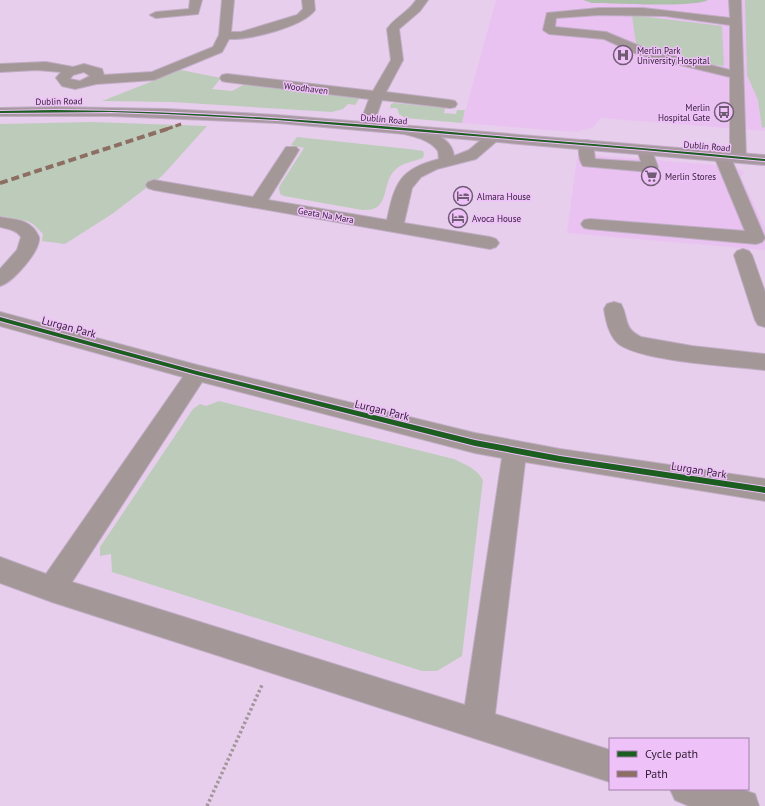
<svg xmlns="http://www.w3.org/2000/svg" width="765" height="806" viewBox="0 0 765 806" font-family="'PT Sans',sans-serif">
<rect width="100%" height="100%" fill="#e7ceec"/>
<g fill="#e9c2f1">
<path d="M496,0H765V131L600,118L594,127L576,132L462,123Z"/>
<path d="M592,155L730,166L744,172L741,177L765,228V250L567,233L577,157Z"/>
</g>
<g fill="#bdccba">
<path d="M745,0H765V127L762,128L758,100L747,75Z"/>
<path d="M641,12L640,16L722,26L724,66L705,64L637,46L636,44L632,16Z"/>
<path d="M181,70L221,78L212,89L232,91L243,85L252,84L356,96L359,99L355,105L348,104L343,109L332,112L172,102L102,101Z"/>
<path d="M394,103L445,108L444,113L456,114L457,110H465L462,123L405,118L399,114L397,108H390L391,104Z"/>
<path d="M92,122L207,126L162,176L112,214L65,244L42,241L43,234L33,224L27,221L0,216V124Z"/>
<path d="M297,137L409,149L423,151L424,154L423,158C413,162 402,162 394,171C381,185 391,212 362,210L284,196L280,194L279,187L304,148L291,145Z"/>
<path d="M219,401L454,459C466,465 476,468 483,480L462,656L437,671H422L112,572L111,554L100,556V547L193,409L200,404L206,406Z"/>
</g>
<path fill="#acbfa8" d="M583,0H708C694,8 613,3 592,3Z"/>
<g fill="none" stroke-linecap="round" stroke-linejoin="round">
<g stroke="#c0adc4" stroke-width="2">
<g id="minor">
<path d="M190,0H202L198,14L156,18L150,15L156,12L189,9Z"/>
<path d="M222,0H234L231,32H241L297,15L303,9L302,0H314L315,10C303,27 249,40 229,39L222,52L154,80L96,84L75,89L62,86L56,78L61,72L37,70L0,72V64L46,62L73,67L84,64L102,69L104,75L152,72L213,47L219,35ZM84,72L90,76L80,81L70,79L73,75Z"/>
<path d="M416,0H428L420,11L399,29L403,60L386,92L450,100L455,101L457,104L455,107L450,108L382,100L373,126L371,129H361L359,126L369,99L227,82L222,81L220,78L222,75L227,74L373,91L391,60L387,29C395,17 409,12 416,0Z"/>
<path d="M729,0H741L746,157L743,160H733L730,157V77L639,55L604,39L549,34L543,30L547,13L599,8H643L730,18ZM599,15L665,16L730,25V70L647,49L606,32L555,27L556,18Z"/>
<path d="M395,124C414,128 451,131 454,156L469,150L488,134H498L500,137L498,140L476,159L437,169L421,177L412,188L404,223L490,237L496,239L499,243L496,247L490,249L154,190L148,188L146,185L148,182L154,180L253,197L286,147H296L299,150L268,200L387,220C395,182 400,169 439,159L438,151C428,137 406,135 390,131L388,128L390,125Z"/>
<path d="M586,140L591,141L593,144L595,159L641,162L637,149L640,146H650L658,167L656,170L650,172L583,166C579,161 577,147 581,141Z"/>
<path d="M722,151L727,153L730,156L765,238L762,242L756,244L590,229L584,228L581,224L584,220L590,219L745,231L714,156L717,153Z"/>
<path d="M0,217C10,219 24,219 32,227C34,228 38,235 39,237C41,251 12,283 0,286V269L17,250L21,237C17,230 8,229 0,227Z"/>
<path d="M743,249L749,251L752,255L765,292V327L758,325L755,320L734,255L737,251Z"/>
<path d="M614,302L621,304C629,319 623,328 641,337L692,346L765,354V370C731,366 647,362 620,345C609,337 606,321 604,309L607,304Z"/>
<path d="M0,312L197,365L475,433L560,449L765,479V501L525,462L495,714L610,750V782L52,602L0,583V557L46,574L183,377L0,326ZM202,382L475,453L502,458L465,705L72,582Z"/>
<path d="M670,789H741L755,794L759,806H689L675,800Z"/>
</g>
</g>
<g stroke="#c0adc4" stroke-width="2">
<path id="major" d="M55,107L166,109L277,115L765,155V165L277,123L111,116H0V108Z"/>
</g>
<path stroke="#a1969a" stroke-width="3.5" stroke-dasharray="2.5 2.5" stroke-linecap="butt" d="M207,806L262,685"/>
<use href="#minor" fill="#a39798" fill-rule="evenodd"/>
<use href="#major" fill="#a898a0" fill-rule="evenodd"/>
<path stroke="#8d6e63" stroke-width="3" stroke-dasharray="6 3" stroke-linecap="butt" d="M167,129L184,123"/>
<path stroke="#8d6e63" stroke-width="4" stroke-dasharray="8 4" stroke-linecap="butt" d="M0,183L170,128"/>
<g stroke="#efc1f9" stroke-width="2">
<g id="cycleway">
<path d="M55,110C199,111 341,122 484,135C577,143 671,150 765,159V161L644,150L277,120L166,114L111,112L0,113V111Z"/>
<path d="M0,317L197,371L475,440L560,456L765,487V493L560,462L475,446L197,375L0,321Z"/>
</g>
</g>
<use href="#cycleway" fill="#1b5e20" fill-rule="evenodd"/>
</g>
<defs>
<g id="hospital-ring" transform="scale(1)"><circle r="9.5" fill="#efc1f9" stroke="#6f5b73" stroke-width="1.5"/><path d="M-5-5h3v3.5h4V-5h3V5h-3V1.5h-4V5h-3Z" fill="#6f5b73"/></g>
<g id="bus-ring" transform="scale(1)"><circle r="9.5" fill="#efc1f9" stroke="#6f5b73" stroke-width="1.5"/><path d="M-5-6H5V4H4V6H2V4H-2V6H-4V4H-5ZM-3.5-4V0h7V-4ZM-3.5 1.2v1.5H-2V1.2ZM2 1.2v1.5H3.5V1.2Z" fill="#6f5b73"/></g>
<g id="supermarket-ring" transform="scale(1)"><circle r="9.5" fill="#efc1f9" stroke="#6f5b73" stroke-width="1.5"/><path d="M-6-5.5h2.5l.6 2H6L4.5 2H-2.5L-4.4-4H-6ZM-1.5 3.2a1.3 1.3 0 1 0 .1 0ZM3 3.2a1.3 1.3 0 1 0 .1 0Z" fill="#6f5b73"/></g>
<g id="hotel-ring" transform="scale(1)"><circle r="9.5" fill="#efc1f9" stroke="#6f5b73" stroke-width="1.5"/><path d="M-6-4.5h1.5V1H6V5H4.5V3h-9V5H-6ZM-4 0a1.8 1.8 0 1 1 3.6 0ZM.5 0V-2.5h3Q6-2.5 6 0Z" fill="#6f5b73"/></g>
</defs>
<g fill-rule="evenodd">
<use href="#hospital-ring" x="623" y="55"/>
<use href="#bus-ring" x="724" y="112"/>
<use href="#supermarket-ring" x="651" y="176"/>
<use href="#hotel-ring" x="463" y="196"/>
<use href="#hotel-ring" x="458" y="218"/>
</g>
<g text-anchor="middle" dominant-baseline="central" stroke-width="3" stroke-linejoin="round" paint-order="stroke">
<g font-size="9" fill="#2e1d32" stroke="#efc1f9" text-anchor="start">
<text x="637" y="50">Merlin Park<tspan x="637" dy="10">University Hospital</tspan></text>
<text x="710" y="107" text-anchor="end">Merlin<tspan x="710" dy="10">Hospital Gate</tspan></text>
<text x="665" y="176">Merlin Stores</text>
<text x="477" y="196">Almara House</text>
<text x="472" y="218">Avoca House</text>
</g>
<g font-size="9" fill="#2e1d32" stroke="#efc1f9">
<text transform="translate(306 88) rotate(7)">Woodhaven</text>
<text transform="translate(59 101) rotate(-1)">Dublin Road</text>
<text transform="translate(384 119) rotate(5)">Dublin Road</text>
<text transform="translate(707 146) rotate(5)">Dublin Road</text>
<text transform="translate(326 215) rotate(10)">Geata Na Mara</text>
</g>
<g font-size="11" fill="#2e1d32" stroke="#efc1f9">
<text transform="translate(69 327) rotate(15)">Lurgan Park</text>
<text transform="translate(382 410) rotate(14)">Lurgan Park</text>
<text transform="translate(699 470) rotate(9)">Lurgan Park</text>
</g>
</g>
<rect x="609" y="738" width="140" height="52" fill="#efc1f9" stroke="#a27fa9"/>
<rect x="617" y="751" width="20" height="6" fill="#1b5e20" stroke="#a27fa9"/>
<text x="645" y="758" font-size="12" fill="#2e1d32">Cycle path</text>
<rect x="617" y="771" width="20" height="6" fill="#8d6e63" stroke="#a27fa9"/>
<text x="645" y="778" font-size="12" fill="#2e1d32">Path</text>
</svg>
